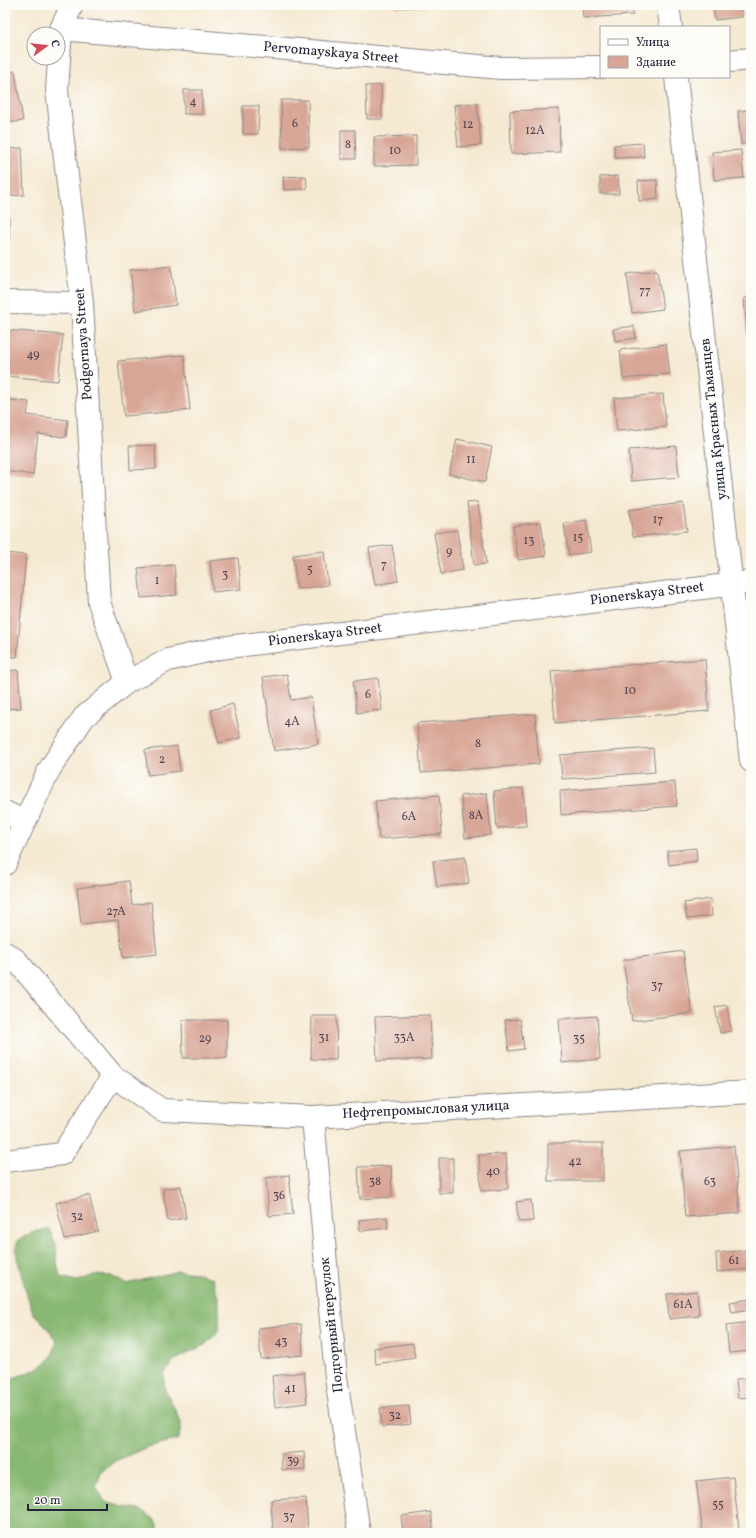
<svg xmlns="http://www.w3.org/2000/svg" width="756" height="1538" viewBox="0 0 756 1538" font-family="Vollkorn,serif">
<rect width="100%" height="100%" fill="#fdfcf7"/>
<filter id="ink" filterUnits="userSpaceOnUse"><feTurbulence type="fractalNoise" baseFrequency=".025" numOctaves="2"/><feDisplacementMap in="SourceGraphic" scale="8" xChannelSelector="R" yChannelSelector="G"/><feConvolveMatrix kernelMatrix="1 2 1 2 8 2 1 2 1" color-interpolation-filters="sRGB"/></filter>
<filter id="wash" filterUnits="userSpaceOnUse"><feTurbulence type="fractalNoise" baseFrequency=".012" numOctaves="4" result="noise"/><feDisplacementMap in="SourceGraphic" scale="16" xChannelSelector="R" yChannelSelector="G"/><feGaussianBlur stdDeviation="0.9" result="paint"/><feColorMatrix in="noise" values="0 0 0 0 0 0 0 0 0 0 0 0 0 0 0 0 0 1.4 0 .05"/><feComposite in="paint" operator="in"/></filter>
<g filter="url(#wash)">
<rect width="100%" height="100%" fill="#f5e9d2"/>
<path fill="#88b872" stroke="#556d56" d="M49,1229L56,1244L57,1262L60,1277L78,1281L94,1275L111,1276L127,1284L178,1271L195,1273L212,1278L219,1297V1331L206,1344L175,1360L164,1374L165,1390L181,1422L179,1439L147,1447L115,1461L101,1472L96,1487L105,1502L123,1507L139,1509L154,1519L161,1533H5V1380C18,1377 43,1369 51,1357C53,1353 55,1347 57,1342L46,1326L33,1313L27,1295L17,1258V1241L33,1232Z"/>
<g id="blocks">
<g fill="#d8a696">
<rect x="396" y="5" width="31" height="2"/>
<path d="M582,5H632L633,15L583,18Z"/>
<path d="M713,5H740L742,17L715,20Z"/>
<path d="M15,71L23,121L5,123V73Z"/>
<path d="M381,85L382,119H367L366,86Z"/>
<rect x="184" y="90" width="18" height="24"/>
<path d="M281,100H308L309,147L282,148Z"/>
<path d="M477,103L481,145L458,147L454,105Z"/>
<path d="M243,106H259L258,134H243Z"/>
<path d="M559,109L560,152L511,154L510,111Z"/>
<path d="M751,110V143L741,144L738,111Z"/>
<path d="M341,130H355L356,159H341Z"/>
<path d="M416,136V165L374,166V137Z"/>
<path d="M643,143L644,157L615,158L614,145Z"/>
<path d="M22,148L24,195L5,196V149Z"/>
<path d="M741,150L744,178L714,180L712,152Z"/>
<path d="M306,176L307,189L284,190L283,177Z"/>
<path d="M618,176L619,194H600V177Z"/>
<path d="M657,180L658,199L639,201L638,181Z"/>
<rect x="5" y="217" width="4" height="22"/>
<path d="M171,265L176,305L135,311L130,270Z"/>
<path d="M657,270L663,309L632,313L627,274Z"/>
<path d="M751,297V335H747L744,298Z"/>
<path d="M634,326L636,338L615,341L613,329Z"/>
<path d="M5,330L63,335L58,381L5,376Z"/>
<path d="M666,344L670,374L623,379L620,350Z"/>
<path d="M184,355L190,410L124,416L118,361Z"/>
<path d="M663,394L666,427L617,431L614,398Z"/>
<path d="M5,399L29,402L27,415L68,420L66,437L38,434L33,475L5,471Z"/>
<path d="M457,439L492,447L485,482L449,474Z"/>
<path d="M155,445L156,469L130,470L129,446Z"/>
<path d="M676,446L679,477L631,481L629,450Z"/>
<path d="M478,502L486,564L474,565L467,503Z"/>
<path d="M683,503L687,531L633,537L629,510Z"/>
<path d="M586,520L591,552L569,555L564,524Z"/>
<path d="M541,522L546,556L518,560L513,526Z"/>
<path d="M457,530L463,570L441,574L434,533Z"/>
<path d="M392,545L398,581L375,585L369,548Z"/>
<path d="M324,551L328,585L297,589L293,555Z"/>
<path d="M5,553L26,555L17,657L5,656Z"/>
<path d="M238,558L241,589L213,592L210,561Z"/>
<path d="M174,565L177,595L141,598L138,568Z"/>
<path d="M705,659L709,711L555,723L551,671Z"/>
<path d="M18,670L21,708L5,709V671Z"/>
<path d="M287,674L291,700L311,697L318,744L274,751L263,677Z"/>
<path d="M378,678L382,710L357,713L353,681Z"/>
<path d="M233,704L241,738L219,743L211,710Z"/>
<path d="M535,714L539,764L421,773L417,723Z"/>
<path d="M177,746L180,771L148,775L145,750Z"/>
<path d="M653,748L655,772L562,779L560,755Z"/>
<path d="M675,782L677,806L561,815L560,791Z"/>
<path d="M523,788L526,826L497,828L494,791Z"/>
<path d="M487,793L491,835L465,838L461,796Z"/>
<path d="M439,795L442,834L379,839L375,801Z"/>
<path d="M696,848L697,861L669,865L667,851Z"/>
<path d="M465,857L469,883L437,887L433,861Z"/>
<path d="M129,881L132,905L151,902L157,954L123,958L118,920L81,924L77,888Z"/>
<path d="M711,899L712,916L687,919L684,903Z"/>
<path d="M683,951L692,1013L632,1021L623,960Z"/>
<path d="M727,1005L731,1031L720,1033L715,1007Z"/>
<path d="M430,1015L432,1059L377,1061L375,1017Z"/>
<path d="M312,1016H337L336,1060L311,1059Z"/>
<path d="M597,1016L600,1059L562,1063L559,1019Z"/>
<path d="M520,1019L524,1049L509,1051L505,1020Z"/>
<path d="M182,1020H227V1058H183Z"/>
<rect x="548" y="1143" width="55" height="38"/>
<path d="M734,1146L740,1213L685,1217L680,1151Z"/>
<path d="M506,1154L508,1189L481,1191L479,1155Z"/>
<rect x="439" y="1158" width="14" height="35"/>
<path d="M391,1166L392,1197L360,1199L358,1167Z"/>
<path d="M289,1175L293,1214L269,1216L266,1178Z"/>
<path d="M181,1186L186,1218L168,1221L163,1189Z"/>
<path d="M89,1195L98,1231L65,1239L56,1203Z"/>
<path d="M531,1200L533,1221L519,1222L516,1202Z"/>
<path d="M387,1217L388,1228L360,1231L359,1220Z"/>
<path d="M751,1250V1269L717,1272L716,1253Z"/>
<path d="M697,1291L699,1316L669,1319L667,1294Z"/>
<path d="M751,1299V1309L732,1312L730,1302Z"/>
<path d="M751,1322V1351L729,1353L726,1325Z"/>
<path d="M301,1324L303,1355L261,1359L258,1328Z"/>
<path d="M413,1343L415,1358L376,1364L374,1348Z"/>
<path d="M304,1372L307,1403L275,1407L272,1376Z"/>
<path d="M751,1378V1397L738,1398L736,1379Z"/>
<path d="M409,1406L411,1424L382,1427L380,1408Z"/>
<path d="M304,1452L305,1469L282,1470L281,1454Z"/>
<path d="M733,1477L739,1529L703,1533L696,1481Z"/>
<path d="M306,1498L308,1533H273L271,1500Z"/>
<path d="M431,1512L434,1533H403L401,1516Z"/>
</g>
</g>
</g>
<g filter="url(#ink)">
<use href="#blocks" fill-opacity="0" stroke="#8c8686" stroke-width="1"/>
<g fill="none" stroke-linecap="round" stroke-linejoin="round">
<g stroke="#8c8686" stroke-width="24">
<g id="minor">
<path d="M72,5L61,29L57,90L82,303L99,602L127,682"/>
<path d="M668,5L671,27"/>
<path d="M61,29L501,68L601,67"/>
<path d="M729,61L751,59"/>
<path d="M676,77L751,761"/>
<path d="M5,302L82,303"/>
<path d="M5,812L25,822"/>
<path d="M5,953L16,960L113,1076"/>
<path d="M313,1117L336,1377L359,1533"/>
<path d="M5,1161L62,1154L113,1076L162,1110L313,1117L751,1092"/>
</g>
</g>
<g stroke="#8c8686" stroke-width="24">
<path id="major" d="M5,864L49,770L84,717L127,682L168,660L220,648L751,582"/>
</g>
<use href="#minor" stroke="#fff" stroke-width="22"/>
<use href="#major" stroke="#fff" stroke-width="22"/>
</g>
</g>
<g text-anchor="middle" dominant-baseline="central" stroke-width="3" stroke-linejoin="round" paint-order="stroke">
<g font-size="12" fill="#504352">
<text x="193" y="102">4</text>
<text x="295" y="124">6</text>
<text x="468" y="125">12</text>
<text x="535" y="131">12А</text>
<text x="348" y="145">8</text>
<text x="395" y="151">10</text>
<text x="645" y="291">77</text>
<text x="33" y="355">49</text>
<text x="471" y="460">11</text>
<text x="658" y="520">17</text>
<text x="578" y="538">15</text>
<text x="529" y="541">13</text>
<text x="449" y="552">9</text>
<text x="384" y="565">7</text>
<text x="310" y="570">5</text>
<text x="225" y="575">3</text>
<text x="157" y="581">1</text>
<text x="630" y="691">10</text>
<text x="368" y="695">6</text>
<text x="292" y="722">4А</text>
<text x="478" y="744">8</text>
<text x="162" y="760">2</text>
<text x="476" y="816">8А</text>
<text x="409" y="817">6А</text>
<text x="116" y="912">27А</text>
<text x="657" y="986">37</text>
<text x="324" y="1038">31</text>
<text x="404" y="1038">33А</text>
<text x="205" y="1039">29</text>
<text x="579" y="1039">35</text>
<text x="575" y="1162">42</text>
<text x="493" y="1172">40</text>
<text x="375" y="1182">38</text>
<text x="710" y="1182">63</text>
<text x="279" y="1196">36</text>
<text x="77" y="1217">32</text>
<text x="734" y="1261">61</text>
<text x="683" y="1305">61А</text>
<text x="281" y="1342">43</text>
<text x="290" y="1389">41</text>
<text x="395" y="1416">32</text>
<text x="293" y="1461">39</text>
<text x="718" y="1505">55</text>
<text x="289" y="1517">37</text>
</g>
<g font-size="14" fill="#22223b" stroke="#fdfcf7">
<text transform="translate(331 53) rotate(5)">Pervomayskaya Street</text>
<text transform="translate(84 344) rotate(-94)">Podgornaya Street</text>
<text transform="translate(714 419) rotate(-96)">улица Красных Таманцев</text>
<text transform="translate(647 594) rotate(-7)">Pionerskaya Street</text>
<text transform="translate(325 635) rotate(-7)">Pionerskaya Street</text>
<text transform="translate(426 1110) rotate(-3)">Нефтепромысловая улица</text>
<text transform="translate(332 1325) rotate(-96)">Подгорный переулок</text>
</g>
</g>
<rect width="756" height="1538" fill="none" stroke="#fdfcf7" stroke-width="20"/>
<rect x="600" y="26" width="130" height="52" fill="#fdfcf7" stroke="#a5a5ac"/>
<rect x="608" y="39" width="20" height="6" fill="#ffffff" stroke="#a5a5ac"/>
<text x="636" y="46" font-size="12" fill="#22223b">Улица</text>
<rect x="608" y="56" width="20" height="12" fill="#d8a696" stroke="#a5a5ac"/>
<text x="636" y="66" font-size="12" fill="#22223b">Здание</text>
<g transform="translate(46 46) rotate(75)"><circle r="19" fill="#fdfcf7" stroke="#a5a5ac"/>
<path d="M0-3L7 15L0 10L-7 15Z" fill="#d1495b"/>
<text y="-6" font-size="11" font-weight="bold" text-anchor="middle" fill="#22223b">С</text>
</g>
<path d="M28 1504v6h79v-6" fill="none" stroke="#22223b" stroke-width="2"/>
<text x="34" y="1504" font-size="12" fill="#22223b" stroke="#fdfcf7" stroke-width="3" paint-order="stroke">20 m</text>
</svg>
